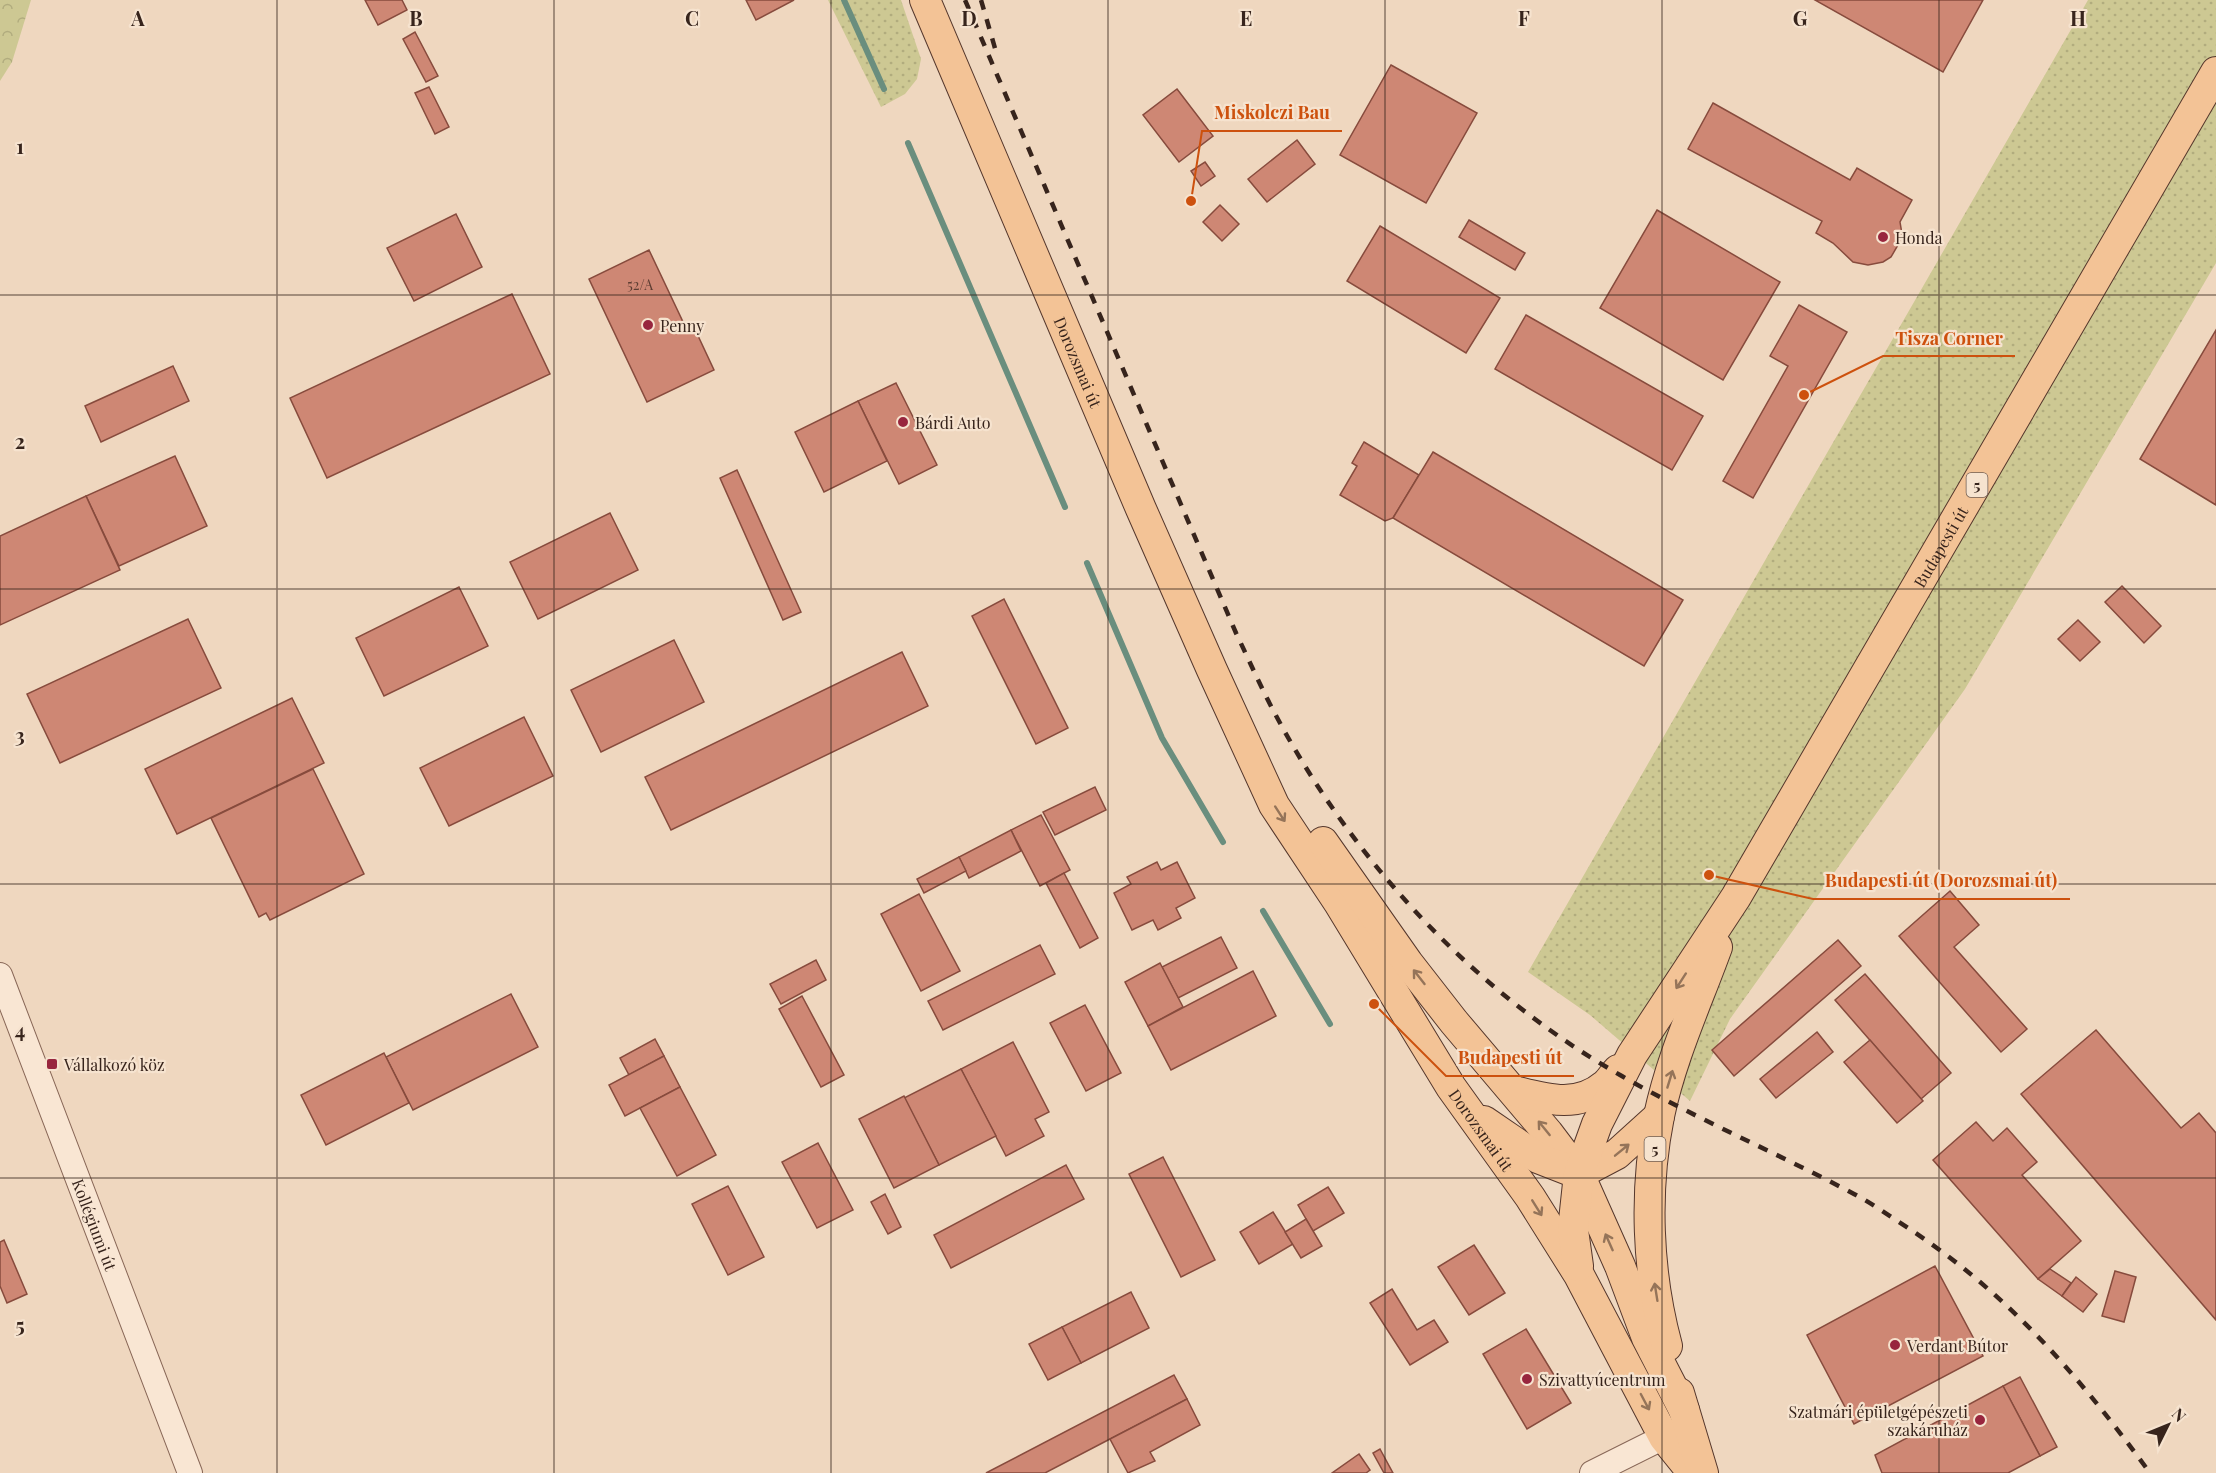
<svg xmlns="http://www.w3.org/2000/svg" width="2216" height="1473" viewBox="0 0 2216 1473" font-family="'Playfair Display',serif">
<defs>
<pattern id="grass-dots" width="8" height="8" patternUnits="userSpaceOnUse" patternTransform="scale(1.5)"><rect width="8" height="8" fill="#cdc893"/><path d="M2 2h.1M6 6h.1" fill="none" stroke="#b1ac7e" stroke-width="1.8" stroke-linecap="round"/></pattern>
<pattern id="forest-crowns" width="20" height="18" patternUnits="userSpaceOnUse" patternTransform="scale(1.5)"><rect width="20" height="18" fill="#cdc893"/><path d="M2 6a3 3 0 1 1 6 0M12 15a3 3 0 1 1 6 0" fill="none" stroke="#b1ac7e"/></pattern>
</defs>
<rect width="100%" height="100%" fill="#efd7bf"/>
<g fill="url(#grass-dots)">
<path d="M828,0H901L921,59L917,79L905,94L881,107Z"/>
<path d="M2088,0H2216V263L1965,689L1730,1019L1690,1101L1590,1015L1528,972Z"/>
</g>
<path fill="url(#forest-crowns)" d="M0,0H31L12,62L0,81Z"/>
<g fill="none" stroke-linecap="round" stroke-linejoin="round">
<g stroke="#6a8e7e" stroke-width="6">
<path d="M844,0L884,89"/>
<path d="M908,143L1065,507"/>
<path d="M1087,563L1162,738L1223,842"/>
<path d="M1263,911L1330,1024"/>
</g>
</g>
<g fill="#ce8774" stroke="#874b3d" stroke-width="1.5">
<path d="M365,0H402L407,10L378,25Z"/>
<path d="M746,0H794L756,20Z"/>
<path d="M1815,0H1983L1943,72Z"/>
<path d="M415,32L438,76L426,82L403,39Z"/>
<path d="M1391,65L1477,113L1426,203L1340,155Z"/>
<path d="M429,87L449,127L435,134L415,93Z"/>
<path d="M1177,89L1213,136L1179,162L1143,115Z"/>
<path d="M1713,103L1850,180L1857,168L1912,200L1900,222L1902,234L1898,245L1891,257L1883,262L1868,265L1853,262L1833,243L1816,233L1822,221L1688,149Z"/>
<path d="M1297,140L1315,164L1267,202L1248,179Z"/>
<path d="M1205,162L1215,176L1201,186L1191,171Z"/>
<path d="M1220,205L1239,224L1222,241L1203,222Z"/>
<path d="M1657,210L1780,282L1723,380L1600,308Z"/>
<path d="M456,214L482,267L414,301L387,248Z"/>
<path d="M1469,220L1525,253L1515,270L1459,237Z"/>
<path d="M1380,226L1500,298L1466,353L1347,281Z"/>
<path d="M649,250L685,326L692,323L714,370L647,402L589,279Z"/>
<path d="M512,294L550,374L327,478L290,398Z"/>
<path d="M1799,305L1847,332L1753,498L1723,481L1788,366L1770,356Z"/>
<path d="M1526,315L1703,416L1672,470L1495,369Z"/>
<path d="M2216,330V505L2140,459Z"/>
<path d="M173,366L189,401L101,442L85,406Z"/>
<path d="M896,383L937,465L899,484L858,401Z"/>
<path d="M858,401L887,461L824,492L795,432Z"/>
<path d="M1364,442L1419,475L1393,518L1385,521L1340,495L1357,466L1352,463Z"/>
<path d="M1433,452L1683,600L1644,666L1393,518Z"/>
<path d="M175,456L207,526L119,566L86,496Z"/>
<path d="M737,470L801,612L783,620L720,478Z"/>
<path d="M86,496L120,570L0,625V536Z"/>
<path d="M610,513L638,570L538,619L510,562Z"/>
<path d="M2122,586L2161,626L2144,643L2105,602Z"/>
<path d="M459,587L488,646L384,696L356,638Z"/>
<path d="M1004,599L1068,728L1036,744L972,616Z"/>
<path d="M188,619L221,688L60,763L27,694Z"/>
<path d="M2078,620L2100,642L2080,661L2058,639Z"/>
<path d="M674,640L704,702L601,752L571,690Z"/>
<path d="M902,652L928,706L671,830L645,777Z"/>
<path d="M292,698L324,763L177,834L145,769Z"/>
<path d="M524,717L553,776L449,826L420,768Z"/>
<path d="M313,769L364,874L270,920L266,913L259,917L211,818Z"/>
<path d="M1095,787L1106,810L1055,835L1043,812Z"/>
<path d="M1041,815L1070,870L1040,886L1011,830Z"/>
<path d="M1011,830L1021,851L969,878L959,857Z"/>
<path d="M959,857L966,871L924,893L917,879Z"/>
<path d="M1157,862L1161,870L1177,862L1195,898L1176,908L1181,918L1158,930L1153,920L1132,930L1114,893L1131,884L1127,877Z"/>
<path d="M1064,873L1098,938L1080,948L1046,883Z"/>
<path d="M1950,891L1979,925L1954,947L2027,1029L2001,1052L1899,936Z"/>
<path d="M919,894L960,971L921,991L881,914Z"/>
<path d="M1221,937L1237,968L1178,998L1162,967Z"/>
<path d="M1838,940L1861,966L1734,1076L1712,1050Z"/>
<path d="M1040,945L1055,974L943,1030L928,1001Z"/>
<path d="M816,960L826,980L781,1004L770,984Z"/>
<path d="M1160,963L1183,1007L1148,1026L1125,982Z"/>
<path d="M1253,971L1276,1016L1171,1070L1148,1026Z"/>
<path d="M1865,974L1951,1073L1921,1099L1835,1000Z"/>
<path d="M511,994L538,1047L413,1110L386,1057Z"/>
<path d="M802,996L844,1075L821,1087L779,1009Z"/>
<path d="M1085,1005L1121,1073L1086,1091L1050,1023Z"/>
<path d="M2096,1030L2181,1128L2199,1113L2216,1133V1320L2021,1094Z"/>
<path d="M1817,1032L1833,1052L1776,1098L1760,1079Z"/>
<path d="M655,1039L664,1056L629,1075L620,1058Z"/>
<path d="M1870,1040L1923,1101L1897,1123L1844,1062Z"/>
<path d="M1013,1042L1049,1112L1035,1119L1044,1136L1006,1156L961,1069Z"/>
<path d="M384,1053L409,1103L326,1145L301,1095Z"/>
<path d="M664,1056L680,1087L625,1116L609,1085Z"/>
<path d="M961,1069L996,1136L939,1165L904,1098Z"/>
<path d="M680,1087L716,1155L677,1176L640,1108Z"/>
<path d="M904,1096L939,1165L894,1188L859,1119Z"/>
<path d="M1976,1122L1993,1141L2007,1128L2037,1162L2022,1175L2081,1241L2038,1279L1933,1160Z"/>
<path d="M818,1143L853,1210L817,1228L782,1162Z"/>
<path d="M1163,1157L1215,1260L1181,1277L1129,1174Z"/>
<path d="M1066,1165L1084,1199L951,1268L934,1235Z"/>
<path d="M728,1186L764,1257L728,1275L692,1204Z"/>
<path d="M1328,1187L1344,1213L1313,1231L1298,1205Z"/>
<path d="M885,1194L901,1227L888,1234L871,1202Z"/>
<path d="M1273,1212L1293,1244L1259,1264L1240,1232Z"/>
<path d="M1306,1219L1322,1246L1301,1258L1285,1232Z"/>
<path d="M4,1240L27,1294L7,1303L0,1286V1242Z"/>
<path d="M1474,1245L1505,1293L1469,1315L1438,1267Z"/>
<path d="M1935,1266L1983,1356L1854,1424L1807,1335Z"/>
<path d="M2050,1269L2071,1283L2062,1296L2038,1279Z"/>
<path d="M2115,1271L2136,1277L2124,1322L2102,1316Z"/>
<path d="M2076,1277L2097,1294L2083,1312L2062,1296Z"/>
<path d="M1392,1289L1417,1330L1434,1320L1448,1342L1410,1365L1370,1303Z"/>
<path d="M1131,1292L1149,1328L1081,1363L1062,1327Z"/>
<path d="M1062,1327L1081,1363L1048,1380L1029,1344Z"/>
<path d="M1526,1329L1571,1403L1527,1429L1483,1354Z"/>
<path d="M1174,1375L1187,1399L1110,1439L1045,1473H986Z"/>
<path d="M2020,1377L2057,1447L2040,1456L2003,1386Z"/>
<path d="M2003,1386L2040,1456L2008,1473H1882L1875,1455Z"/>
<path d="M1187,1399L1200,1425L1150,1452L1155,1461L1128,1473L1110,1439Z"/>
<path d="M1380,1449L1393,1473H1384L1373,1453Z"/>
<path d="M1359,1454L1370,1470L1366,1473H1332Z"/>
</g>
<g fill="none" stroke-linecap="round" stroke-linejoin="round">
<g stroke="#886757" stroke-width="26">
<g id="minor">
<path id="s1" d="M0,975L190,1473"/>
<path d="M1592,1473L1664,1437"/>
</g>
</g>
<g stroke="#55372c" stroke-width="32">
<g id="major">
<path id="s2" d="M925,0L1141,509L1212,670L1274,805L1339,903L1451,1087L1530,1197L1579,1275L1664,1437L1693,1473"/>
<path d="M1323,842L1408,963L1454,1022L1548,1133L1579,1174L1620,1266L1647,1338L1684,1410"/>
<path d="M1514,1091C1546,1099 1577,1109 1605,1085C1610,1081 1613,1075 1618,1070"/>
<path d="M1484,1121L1538,1158L1579,1174L1617,1154L1659,1116"/>
<path id="s3" d="M1578,1266L1573,1230L1579,1174L1597,1124L1632,1055L1736,897L2216,72"/>
<path d="M1667,1346C1647,1272 1644,1191 1659,1116C1671,1058 1697,1002 1717,947"/>
<path d="M1679,1393L1703,1473"/>
</g>
</g>
<use href="#minor" stroke="#f9e6d3" stroke-width="24"/>
<use href="#major" stroke="#f3c396" stroke-width="30"/>
<g stroke="#37241c" stroke-width="4.5" stroke-dasharray="10 10" stroke-linecap="butt">
<path d="M965,0L1236,633C1248,658 1259,683 1272,708C1336,831 1431,944 1543,1025C1639,1096 1751,1139 1856,1195C1871,1203 1885,1213 1899,1222C2005,1290 2076,1372 2150,1473"/>
<path d="M981,0L997,55"/>
</g>
</g>
<defs><path id="oneway-shaft" d="M-6 0H5M1.5-3L5.5 0L1.5 3" fill="none" stroke-width="1.6" stroke-linecap="round" stroke-linejoin="round" transform="scale(1.5)"/></defs>
<g stroke="#957459">
<use href="#oneway-shaft" transform="translate(1280 814) rotate(57)"/>
<use href="#oneway-shaft" transform="translate(1419 977) rotate(-128)"/>
<use href="#oneway-shaft" transform="translate(1681 981) rotate(123)"/>
<use href="#oneway-shaft" transform="translate(1670 1079) rotate(-73)"/>
<use href="#oneway-shaft" transform="translate(1544 1128) rotate(-129)"/>
<use href="#oneway-shaft" transform="translate(1622 1150) rotate(-39)"/>
<use href="#oneway-shaft" transform="translate(1537 1208) rotate(58)"/>
<use href="#oneway-shaft" transform="translate(1609 1242) rotate(-114)"/>
<use href="#oneway-shaft" transform="translate(1656 1292) rotate(-99)"/>
<use href="#oneway-shaft" transform="translate(1645 1402) rotate(62)"/>
</g>
<path fill="none" stroke="#37241c" stroke-width="1.5" stroke-opacity="0.55" d="M277,0V1473M554,0V1473M831,0V1473M1108,0V1473M1385,0V1473M1662,0V1473M1939,0V1473M0,295H2216M0,589H2216M0,884H2216M0,1178H2216"/>
<g fill="#98263e" stroke="#f6e3cf" stroke-width="2">
<circle cx="1883" cy="237" r="6"/>
<circle cx="648" cy="325" r="6"/>
<circle cx="903" cy="422" r="6"/>
<rect x="46" y="1058" width="12" height="12" rx="3"/>
<circle cx="1895" cy="1345" r="6"/>
<circle cx="1527" cy="1379" r="6"/>
<circle cx="1980" cy="1420" r="6"/>
</g>
<g text-anchor="middle" dominant-baseline="central" stroke-width="4.5" stroke-linejoin="round" paint-order="stroke">
<g font-size="14" fill="#5d3d32">
<text x="640" y="284">52/A</text>
</g>
<g fill="#f6e3cf" stroke="#705d52" stroke-width="1.5">
<rect x="1966.5" y="473" width="21" height="24" rx="4.5"/>
<rect x="1644.5" y="1137" width="21" height="24" rx="4.5"/>
</g>
<g font-size="15" font-weight="bold" fill="#37241c">
<text x="1977" y="485">5</text>
<text x="1655" y="1149">5</text>
</g>
<g font-size="16" fill="#37241c" stroke="#f6e3cf" text-anchor="start">
<text x="1895" y="237">Honda</text>
<text x="660" y="325">Penny</text>
<text x="915" y="422">Bárdi Auto</text>
<text x="64" y="1064">Vállalkozó köz</text>
<text x="1907" y="1345">Verdant Bútor</text>
<text x="1539" y="1379">Szivattyúcentrum</text>
<text x="1968" y="1411" text-anchor="end">Szatmári épületgépészeti<tspan x="1968" dy="18">szakáruház</tspan></text>
</g>
<g font-size="16" fill="#37241c" stroke="#f6e3cf">
<text stroke="none"><textPath href="#s2" startOffset="393">Dorozsmai út</textPath></text>
<text stroke="none"><textPath href="#s3" startOffset="818">Budapesti út</textPath></text>
<text stroke="none"><textPath href="#s2" startOffset="1263">Dorozsmai út</textPath></text>
<text stroke="none"><textPath href="#s1" startOffset="267">Kollégiumi út</textPath></text>
</g>
</g>
<g font-size="20" text-anchor="middle" font-weight="bold" fill="#37241c" stroke="#f6e3cf" stroke-width="4.5" stroke-linejoin="round" paint-order="stroke">
<text x="138" y="26">A</text>
<text x="416" y="26">B</text>
<text x="692" y="26">C</text>
<text x="969" y="26">D</text>
<text x="1246" y="26">E</text>
<text x="1524" y="26">F</text>
<text x="1800" y="26">G</text>
<text x="2078" y="26">H</text>
<text x="20" y="154">1</text>
<text x="20" y="449">2</text>
<text x="20" y="743">3</text>
<text x="20" y="1038">4</text>
<text x="20" y="1333">5</text>
</g>
<path fill="none" stroke="#cd510e" stroke-width="2" d="M1191 201L1202 131H1342M1804 395L1883 356H2015M1709 875L1813 899H2070M1374 1004L1446 1076H1574"/>
<g fill="#cd510e" stroke="#f6e3cf" stroke-width="2">
<circle cx="1191" cy="201" r="6"/>
<circle cx="1804" cy="395" r="6"/>
<circle cx="1709" cy="875" r="6"/>
<circle cx="1374" cy="1004" r="6"/>
</g>
<g font-size="18" text-anchor="middle" font-weight="bold" fill="#cd510e" stroke="#f6e3cf" stroke-width="4.5" stroke-linejoin="round" paint-order="stroke">
<text x="1272" y="119">Miskolczi Bau</text>
<text x="1949" y="345">Tisza Corner</text>
<text x="1941" y="887">Budapesti út (Dorozsmai út)</text>
<text x="1510" y="1064">Budapesti út</text>
</g>
<g transform="translate(2168 1425) rotate(47)" stroke="#f6e3cf" stroke-width="4.5" paint-order="stroke">
<path d="M0-4.5L10 22L0 15L-10 22Z" fill="#37241c"/>
<text y="-9" font-size="16" font-weight="bold" text-anchor="middle" fill="#37241c">N</text>
</g>
</svg>
